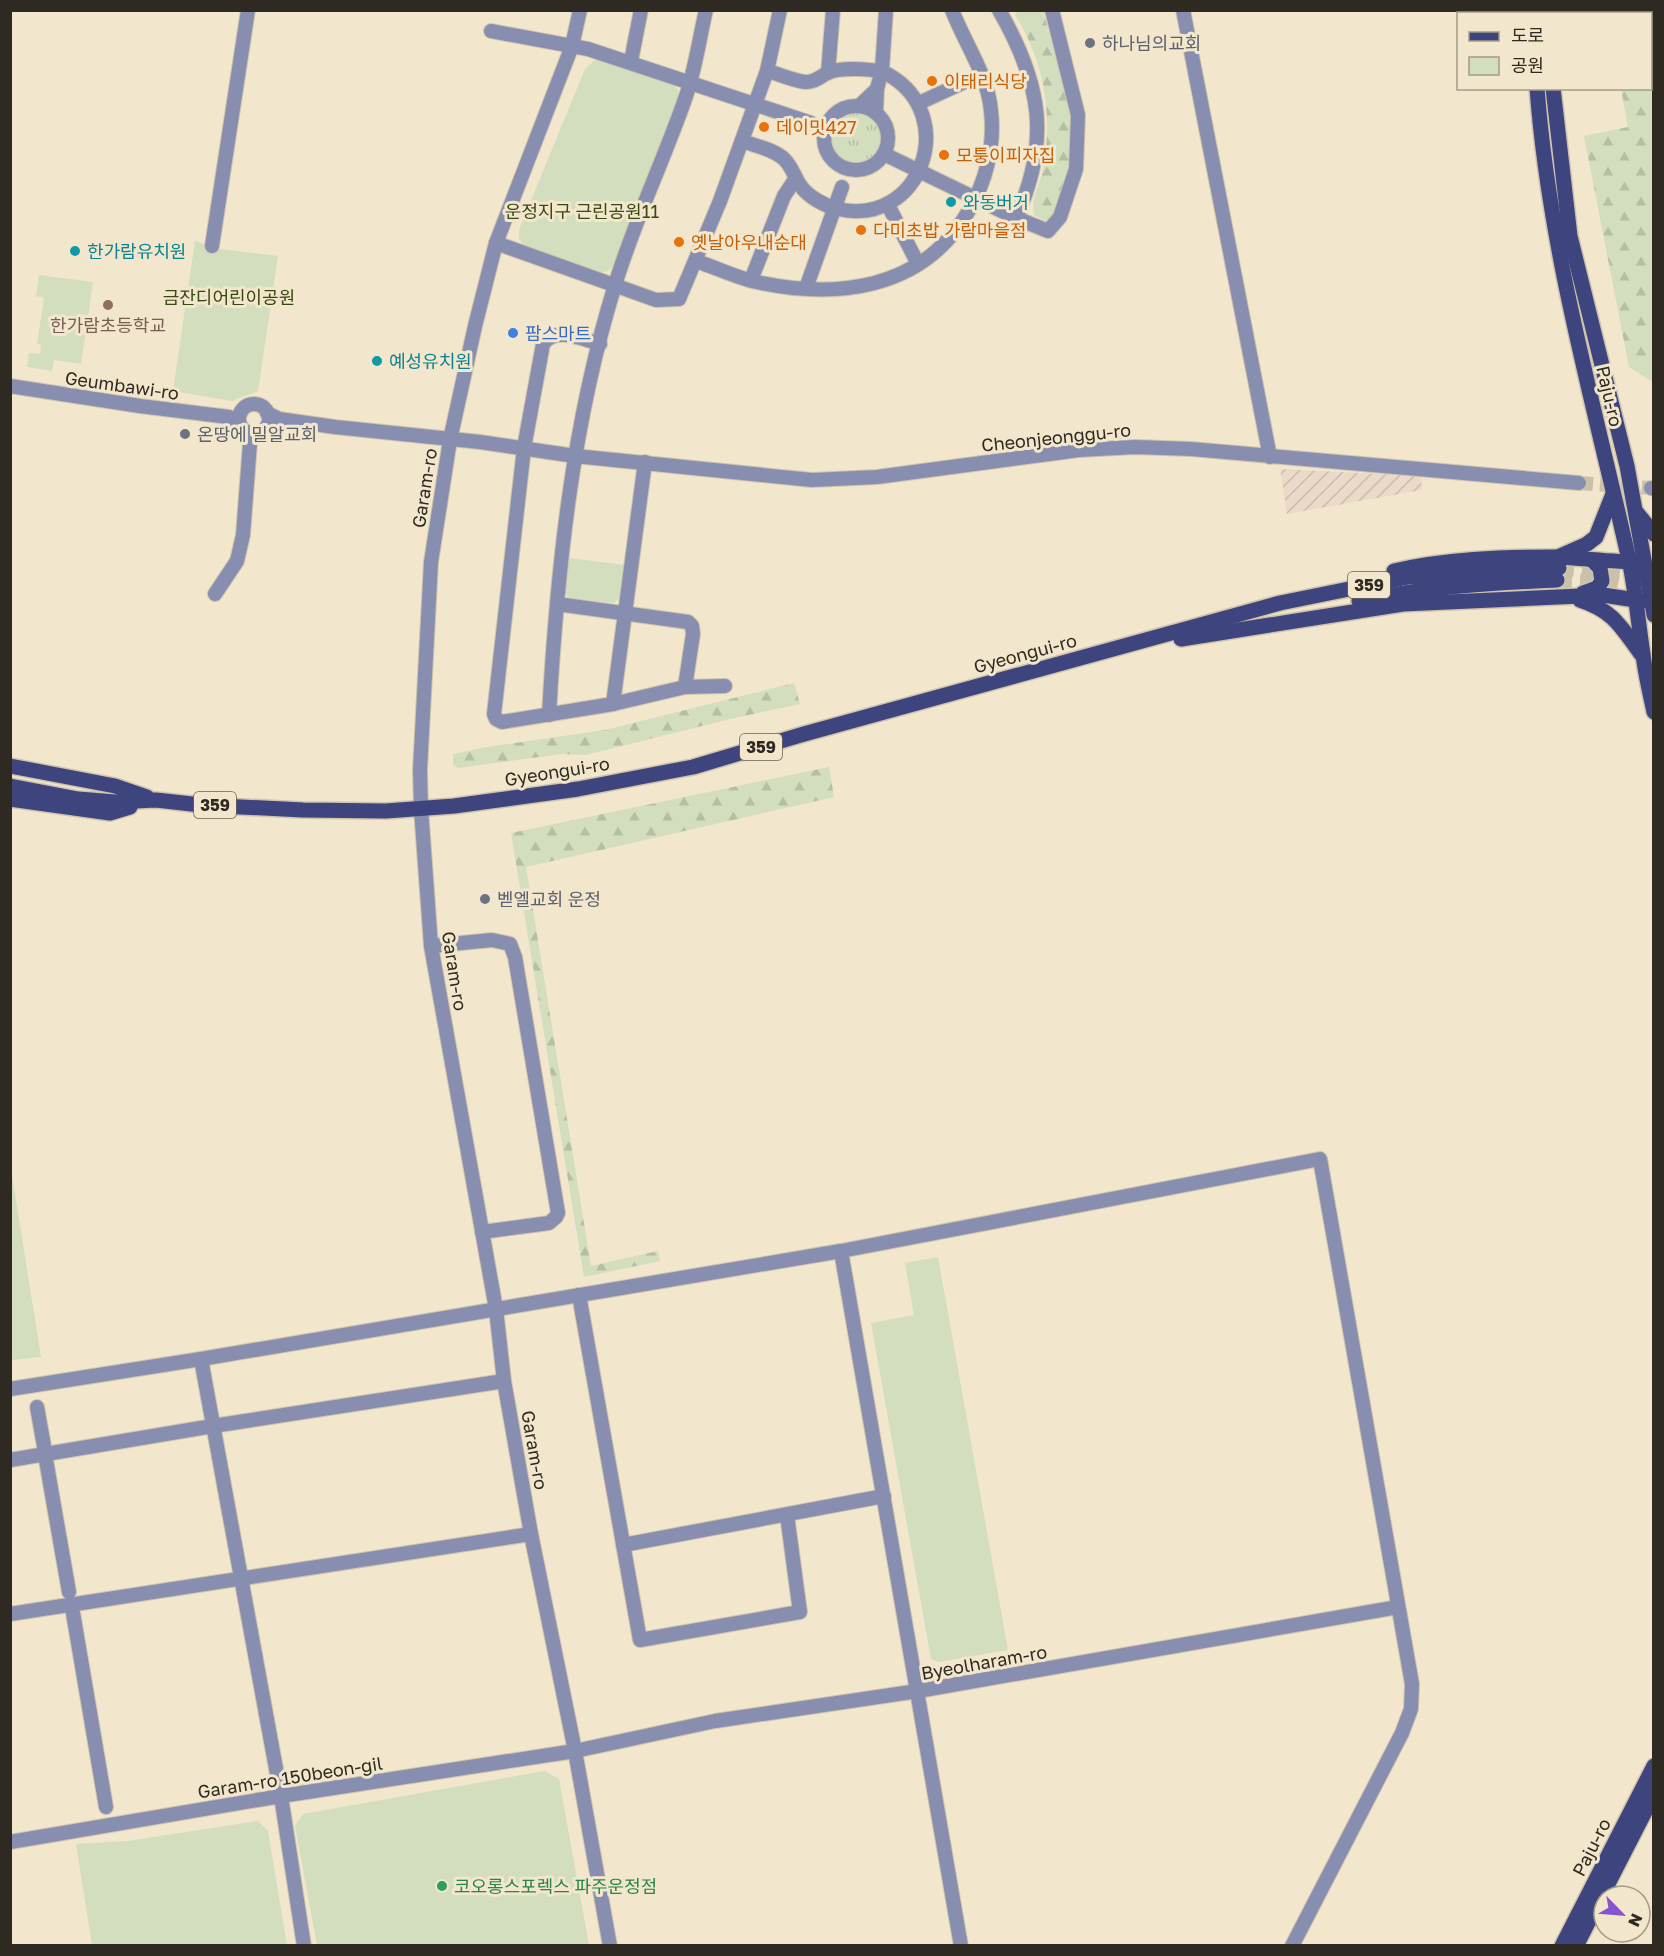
<svg xmlns="http://www.w3.org/2000/svg" width="1664" height="1956" viewBox="0 0 1664 1956" font-family="'Golos Text','Noto Sans KR',sans-serif">
<defs>
<pattern id="industrial-furrows" width="10" height="10" patternUnits="userSpaceOnUse" patternTransform="scale(1.5)"><rect width="10" height="10" fill="#ebdac9"/><path d="M-1 1l2-2M0 10L10 0M9 11l2-2" fill="none" stroke="#cabbac"/></pattern>
<pattern id="grass-tufts" width="24" height="20" patternUnits="userSpaceOnUse" patternTransform="scale(1.5)"><rect width="24" height="20" fill="#d2debe"/><path d="M3 7l-1-3M5 7V3M7 7l1-3M15 17l-1-3M17 17v-4M19 17l1-3" fill="none" stroke="#b5bfa3"/></pattern>
<pattern id="forest-firs" width="22" height="20" patternUnits="userSpaceOnUse" patternTransform="scale(1.5)"><rect width="22" height="20" fill="#d2debe"/><path d="M5 1l3.5 6h-7zM16 11l3.5 6h-7z" fill="#b5bfa3"/></pattern>
</defs>
<rect width="100%" height="100%" fill="#f2e6cc"/>
<path fill="url(#industrial-furrows)" d="M1280,469L1421,476L1422,490L1287,514Z"/>
<circle fill="url(#grass-tufts)" cx="856" cy="137" r="25"/>
<g fill="url(#forest-firs)">
<path d="M1017,11H1043L1069,98L1071,131L1070,168L1054,216L1048,222L1034,215C1030,199 1040,185 1043,170C1053,115 1045,62 1015,15Z"/>
<path d="M1653,25V382L1629,367L1584,136L1628,127L1621,89L1650,88V26Z"/>
<path d="M794,683L800,704L734,718L586,755L561,754L458,768L453,765V754L487,747L605,730Z"/>
<path d="M829,767L834,797L526,867L591,1266L658,1251L660,1261L584,1277L511,833Z"/>
</g>
<g fill="#d2debe">
<path d="M602,59L674,85L678,90L679,97L614,265L608,271L599,273L525,246L519,239V230L585,69L594,61Z"/>
<path d="M195,241L220,249L278,256L258,391L232,401L173,391Z"/>
<path d="M39,275L93,282L81,364L54,360L52,371L27,367L29,353L40,354L41,345L37,344L44,298L36,296Z"/>
<path d="M568,558L625,565L621,596L614,603L569,598L564,592Z"/>
<path d="M11,1169L41,1357L11,1360L10,1357Z"/>
<path d="M938,1257L1008,1650L939,1662L931,1659L871,1323L914,1315L905,1263Z"/>
<path d="M544,1771L559,1779L589,1945H317L295,1826L303,1814Z"/>
<path d="M258,1821L268,1831L287,1945H92L76,1844L128,1841Z"/>
</g>
<g fill="none" stroke-linecap="round" stroke-linejoin="round">
<path stroke="#cbc0aa" stroke-width="14" stroke-dasharray="14 7" stroke-linecap="butt" d="M1579,483L1651,488"/>
<g stroke="#cbc0aa" stroke-width="15" stroke-dasharray="15 8" stroke-linecap="butt">
<path d="M1559,568L1645,577"/>
<path d="M1557,580L1594,582L1646,590"/>
</g>
<g stroke="#cfc4ad" stroke-width="16">
<g id="minor">
<path d="M580,10L572,46L496,243L475,326L450,440L431,562L420,770L421,809L431,946L496,1309L504,1381L531,1534L575,1751L610,1946"/>
<path d="M999,10C1041,83 1051,140 1016,218"/>
<path d="M1183,10L1270,457"/>
<path d="M491,31L588,49L811,123"/>
<path d="M631,61L641,10"/>
<path d="M828,73L833,10"/>
<path d="M877,89L882,70L886,10"/>
<path d="M919,103L982,74"/>
<circle cx="856" cy="138" r="32"/>
<path d="M859,106L877,89L876,113"/>
<path d="M742,141C756,146 772,149 783,158C792,166 794,176 800,185C808,197 825,206 838,209C921,228 960,116 889,75C878,68 840,67 827,73C820,77 815,82 806,82C794,81 779,74 767,71"/>
<path d="M884,154L1016,218L1048,231L1060,217L1076,169L1078,115L1052,10"/>
<path d="M888,205L918,264"/>
<path d="M496,243L656,300L679,299L720,201L767,71L780,10"/>
<path d="M212,246L248,10"/>
<path d="M696,261C714,267 733,276 752,281C834,300 922,291 968,212C986,182 995,146 991,111C988,75 965,44 952,10"/>
<path d="M751,280L784,196L796,178"/>
<path d="M806,288L842,187"/>
<path d="M600,344C582,339 555,326 543,344L524,448L494,714L496,719L502,722L613,704L685,687L725,686"/>
<path d="M10,386L140,406L229,417L239,422"/>
<circle cx="254" cy="419" r="15"/>
<path d="M267,413L279,419L335,427L480,442L575,456L812,480L877,477L1079,450L1135,447L1191,449L1579,483"/>
<path d="M1651,488L1654,489"/>
<path d="M215,594L237,561L243,535L250,443L247,432"/>
<path d="M557,604L688,622L692,626L693,634L685,687"/>
<path d="M613,704L645,462"/>
<path d="M549,715C557,571 572,424 615,285C634,222 663,162 685,99C695,71 699,40 706,10"/>
<path d="M431,946L492,940L510,944L515,957L558,1213L556,1217L549,1223L482,1232"/>
<path d="M841,1251L961,1946"/>
<path d="M579,1295L640,1640L800,1612L787,1515"/>
<path d="M201,1359L281,1796L304,1946"/>
<path d="M10,1389L201,1359L841,1251L1320,1159L1412,1684L1411,1709L1402,1733L1292,1946"/>
<path d="M37,1407L44,1446"/>
<path d="M10,1460L213,1426L504,1381"/>
<path d="M46,1460L69,1592"/>
<path d="M623,1545L884,1496"/>
<path d="M73,1613L106,1807"/>
<path d="M10,1614L531,1534"/>
<path d="M10,1842L281,1796L575,1751L715,1721L918,1691L1398,1607"/>
</g>
</g>
<g stroke="#cfc4ad" stroke-width="18">
<g id="major">
<path d="M1531,10V14"/>
<path d="M1546,10V14"/>
<path d="M1537,88C1549,249 1594,403 1629,560C1636,591 1638,623 1643,654C1645,673 1650,693 1654,712"/>
<path d="M1553,88L1570,236L1627,466L1654,615"/>
<path d="M1637,513L1654,534"/>
<path d="M1560,556L1587,544L1596,537L1613,494"/>
<path d="M1394,571C1446,559 1501,557 1555,557C1583,558 1611,562 1639,562"/>
<path d="M1583,593L1597,588L1602,581L1600,568L1592,560"/>
<path d="M1580,600C1614,611 1621,627 1641,654"/>
<path d="M1359,601C1425,587 1490,583 1557,580"/>
<path d="M1181,639L1403,604L1603,595L1642,601"/>
<path d="M10,766L115,786L147,797"/>
<path d="M10,786L78,799L115,802L156,800L201,805L303,810L386,811L454,806L578,789L693,767L804,734L1280,603L1408,577L1559,568"/>
<path d="M10,799L110,813L130,807"/>
<path d="M1562,1946L1654,1766"/>
<path d="M1576,1946L1654,1794"/>
</g>
</g>
<use href="#minor" stroke="#888eb0" stroke-width="14"/>
<use href="#major" stroke="#3e447e" stroke-width="15"/>
</g>
<g fill="#6b7280" stroke="#f2e6cc" stroke-width="2">
<circle cx="1090" cy="43" r="6"/>
<circle cx="185" cy="434" r="6"/>
<circle cx="485" cy="899" r="6"/>
</g>
<g fill="#e8710a" stroke="#f2e6cc" stroke-width="2">
<circle cx="932" cy="81" r="6"/>
<circle cx="764" cy="127" r="6"/>
<circle cx="944" cy="155" r="6"/>
<circle cx="861" cy="230" r="6"/>
<circle cx="679" cy="242" r="6"/>
</g>
<g fill="#0f9aa8" stroke="#f2e6cc" stroke-width="2">
<circle cx="951" cy="202" r="6"/>
<circle cx="75" cy="251" r="6"/>
<circle cx="377" cy="361" r="6"/>
</g>
<circle fill="#8d6e63" stroke="#f2e6cc" stroke-width="2" cx="108" cy="305" r="6"/>
<circle fill="#3f7fe0" stroke="#f2e6cc" stroke-width="2" cx="513" cy="333" r="6"/>
<circle fill="#2e9e5b" stroke="#f2e6cc" stroke-width="2" cx="442" cy="1886" r="6"/>
<g text-anchor="middle" dominant-baseline="central" stroke-width="6" stroke-linejoin="round" paint-order="stroke">
<g fill="#f2e6cc" stroke="#6a6254" stroke-width="1.5">
<rect x="1348" y="572" width="42" height="26" rx="4.5"/>
<rect x="740" y="734" width="42" height="26" rx="4.5"/>
<rect x="194" y="792" width="42" height="26" rx="4.5"/>
</g>
<g font-size="16" font-weight="bold" fill="#2f2a21">
<text x="1369" y="585">359</text>
<text x="761" y="747">359</text>
<text x="215" y="805">359</text>
</g>
<g font-size="18" fill="#5b616d" stroke="#f2e6cc" text-anchor="start">
<text x="1102" y="43">하나님의교회</text>
<text x="197" y="434">온땅에 밀알교회</text>
<text x="497" y="899">벧엘교회 운정</text>
</g>
<g font-size="18" fill="#c56008" stroke="#f2e6cc" text-anchor="start">
<text x="944" y="81">이태리식당</text>
<text x="776" y="127">데이밋427</text>
<text x="956" y="155">모퉁이피자집</text>
<text x="873" y="230">다미초밥 가람마을점</text>
<text x="691" y="242">옛날아우내순대</text>
</g>
<g font-size="18" fill="#0d838f" stroke="#f2e6cc" text-anchor="start">
<text x="963" y="202">와동버거</text>
<text x="87" y="251">한가람유치원</text>
<text x="389" y="361">예성유치원</text>
</g>
<g font-size="18" fill="#394a11" stroke="#f2e6cc">
<text x="582" y="211">운정지구 근린공원11</text>
<text x="229" y="297">금잔디어린이공원</text>
</g>
<g font-size="18" fill="#785e54" stroke="#f2e6cc">
<text x="108" y="325">한가람초등학교</text>
</g>
<g font-size="18" fill="#366cbe" stroke="#f2e6cc" text-anchor="start">
<text x="525" y="333">팜스마트</text>
</g>
<g font-size="18" fill="#2f2a21" stroke="#f2e6cc">
<text transform="translate(122 385) rotate(8)">Geumbawi-ro</text>
<text transform="translate(1610 396) rotate(77)">Paju-ro</text>
<text transform="translate(1056 437) rotate(-6)">Cheonjeonggu-ro</text>
<text transform="translate(424 488) rotate(-81)">Garam-ro</text>
<text transform="translate(1025 653) rotate(-15)">Gyeongui-ro</text>
<text transform="translate(557 771) rotate(-9)">Gyeongui-ro</text>
<text transform="translate(455 971) rotate(81)">Garam-ro</text>
<text transform="translate(535 1450) rotate(80)">Garam-ro</text>
<text transform="translate(984 1662) rotate(-10)">Byeolharam-ro</text>
<text transform="translate(290 1777) rotate(-9)">Garam-ro 150beon-gil</text>
<text transform="translate(1591 1847) rotate(-63)">Paju-ro</text>
</g>
<g font-size="18" fill="#27864d" stroke="#f2e6cc" text-anchor="start">
<text x="454" y="1886">코오롱스포렉스 파주운정점</text>
</g>
</g>
<rect width="1664" height="1956" fill="none" stroke="#2f2a21" stroke-width="24"/>
<rect x="1457" y="12" width="195" height="78" fill="#f2e6cc" stroke="#a49b88" stroke-width="1.5"/>
<rect x="1469" y="32" width="30" height="9" fill="#3e447e" stroke="#a49b88" stroke-width="1.5"/>
<text x="1511" y="42" font-size="18" fill="#2f2a21">도로</text>
<rect x="1469" y="57" width="30" height="18" fill="#d2debe" stroke="#a49b88" stroke-width="1.5"/>
<text x="1511" y="72" font-size="18" fill="#2f2a21">공원</text>
<g transform="translate(1622 1914) rotate(115)"><circle r="28" fill="#f2e6cc" stroke="#a49b88" stroke-width="1.5"/>
<path d="M0-4.5L10 22L0 15L-10 22Z" fill="#8654cc"/>
<text y="-9" font-size="16" font-weight="bold" text-anchor="middle" fill="#2f2a21">N</text>
</g>
</svg>
